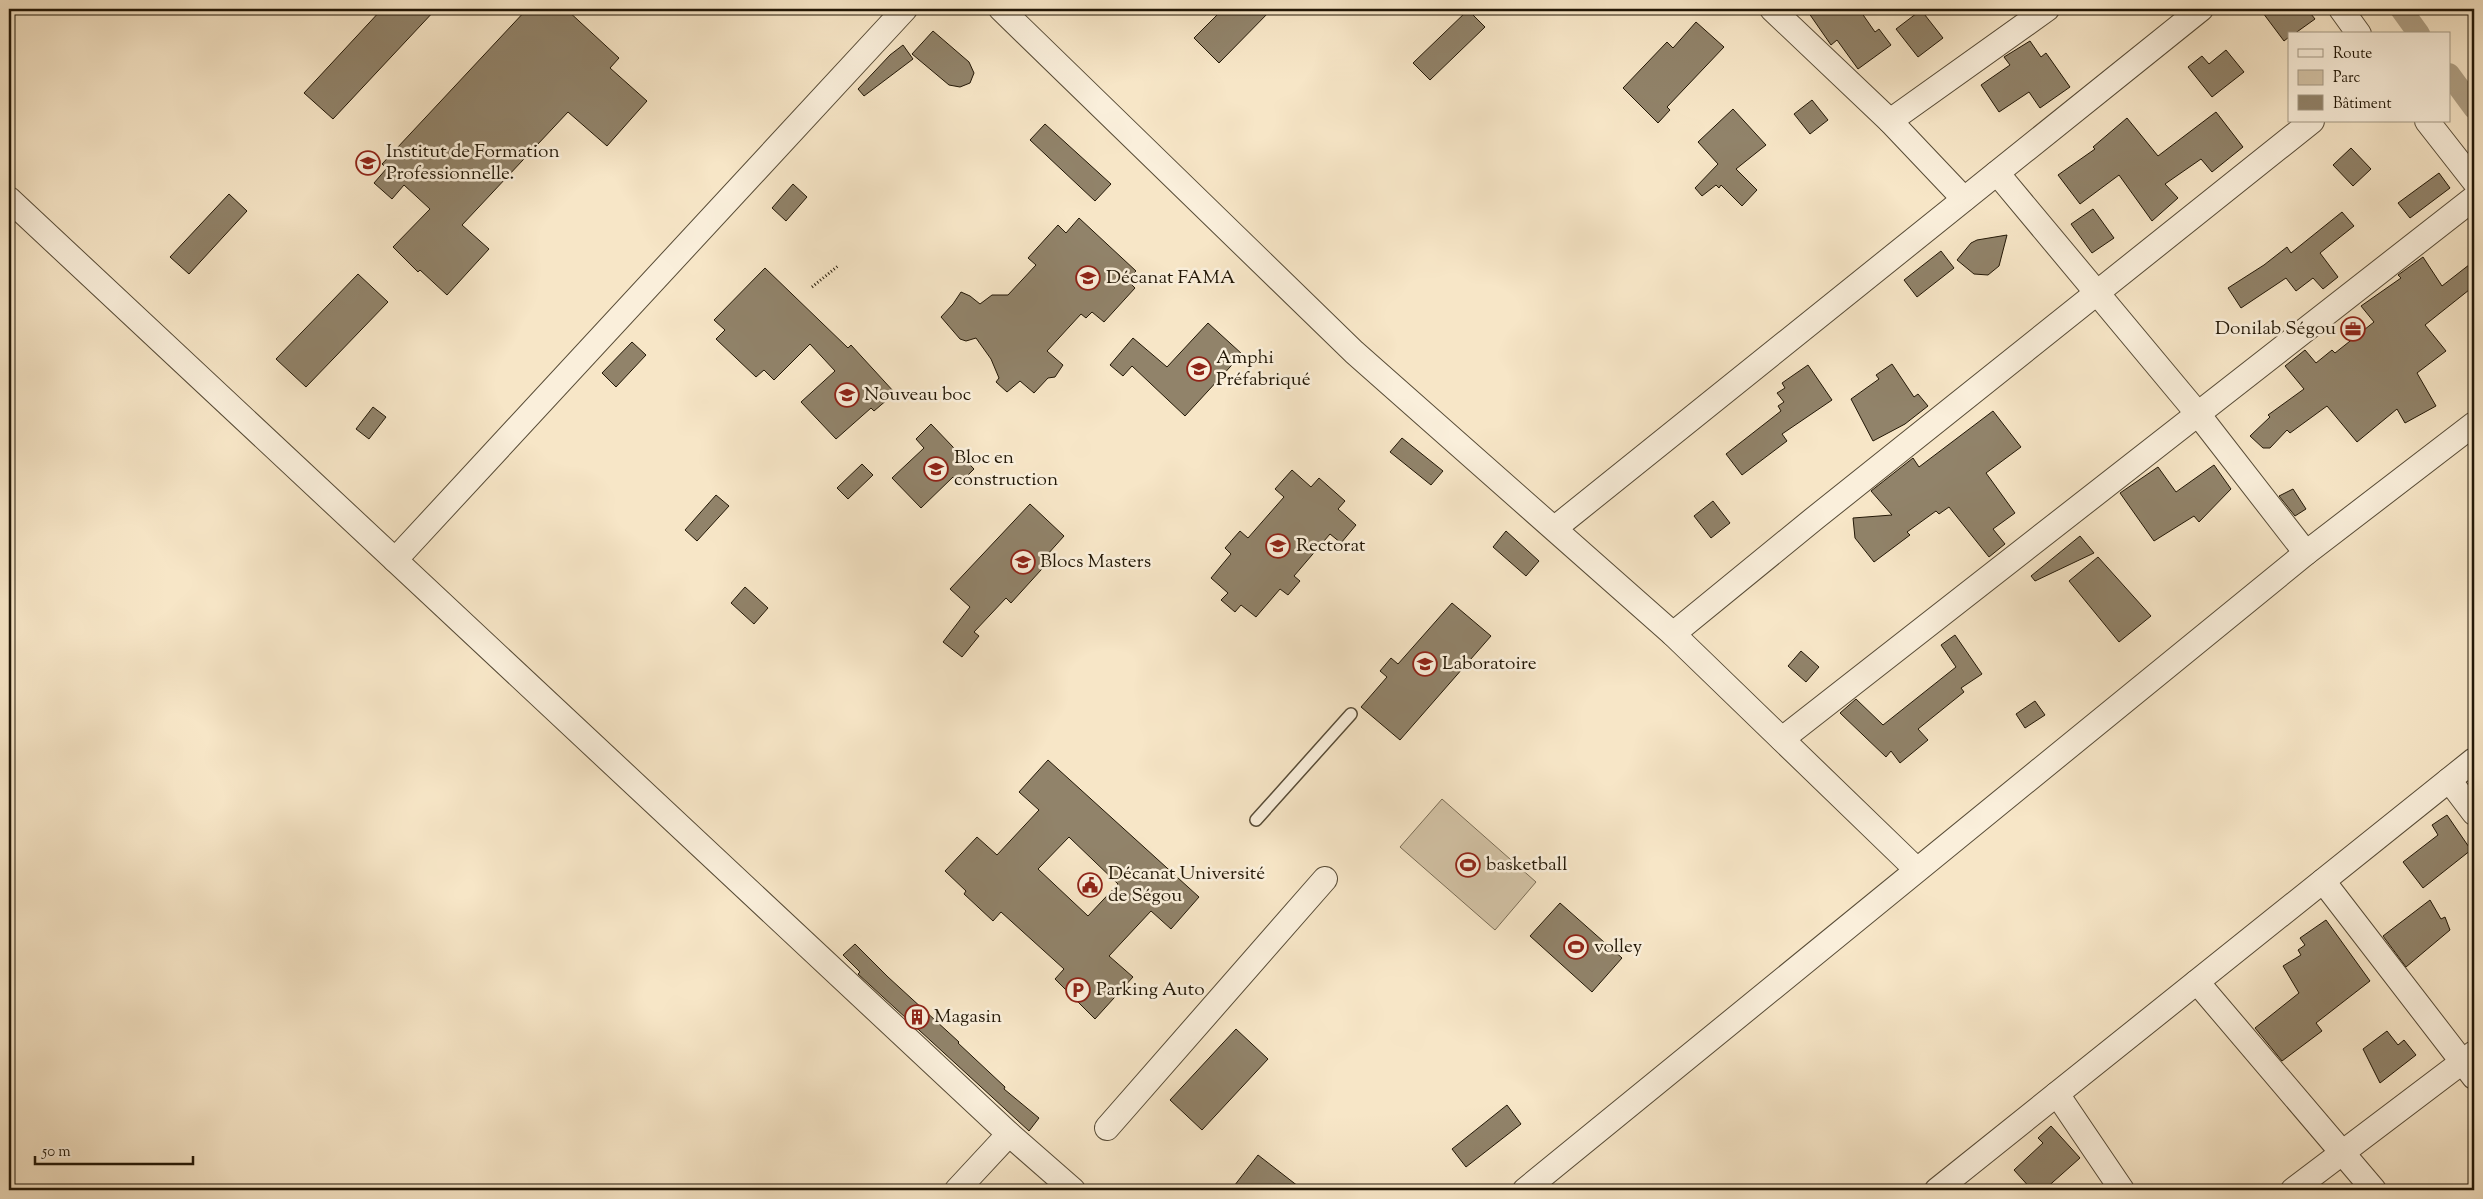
<svg xmlns="http://www.w3.org/2000/svg" width="2483" height="1199" viewBox="0 0 2483 1199" font-family="'Sorts Mill Goudy',serif">
<rect width="100%" height="100%" fill="#f7e6c7"/>
<filter id="stains"><feTurbulence type="fractalNoise" baseFrequency=".004" numOctaves="4"/><feColorMatrix values="0 0 0 0 .2 0 0 0 0 .09 0 0 0 0 .02 0 0 0 .5 -.17"/></filter>
<radialGradient id="worn" r=".72"><stop offset=".6" stop-color="#630" stop-opacity="0"/><stop offset="1" stop-color="#630" stop-opacity=".3"/></radialGradient>
<path fill="#d3c3a6" stroke="#7a6d56" d="M1442,799L1536,882L1495,930L1400,847Z"/>
<g fill="none" stroke-linecap="round" stroke-linejoin="round">
<g stroke="#afa085" stroke-width="22">
<path d="M2401,9L2419,34"/>
<path d="M2449,74L2474,108"/>
</g>
</g>
<g fill="#91836a" stroke="#221706" fill-rule="evenodd">
<path d="M382,9H436L333,119L304,93Z"/>
<path d="M527,9H566L619,58L610,68L647,101L607,146L568,112L462,225L489,249L447,295L420,270L418,272L393,247L430,209L404,185L392,199L374,183L387,168L382,164Z"/>
<path d="M1223,9H1272L1219,63L1194,38Z"/>
<path d="M1806,9H1859L1875,32L1879,29L1891,45L1858,69L1837,40L1831,45Z"/>
<path d="M2260,9H2307L2315,19L2294,34H2289V37L2284,41Z"/>
<path d="M1468,10L1485,27L1430,80L1413,63Z"/>
<path d="M1921,10L1943,38L1918,57L1896,29Z"/>
<path d="M1696,22L1724,47L1667,107L1670,110L1658,123L1623,88L1667,42L1673,48Z"/>
<path d="M933,31L969,62L974,73L970,83L960,87L949,85L912,54Z"/>
<path d="M2030,41L2041,57L2046,53L2070,87L2040,108L2029,92L1999,112L1981,85L2010,65L2004,57Z"/>
<path d="M903,45L913,59L864,96L858,89L890,55Z"/>
<path d="M2226,50L2244,72L2212,97L2188,67L2202,56L2209,64Z"/>
<path d="M1812,100L1828,120L1810,134L1794,114Z"/>
<path d="M1733,109L1766,145L1736,169L1757,190L1742,206L1721,185L1719,188L1716,185L1702,196L1695,188L1718,164L1698,142Z"/>
<path d="M2216,112L2243,147L2212,172L2201,159L2165,184L2178,198L2152,221L2119,175L2080,204L2058,175L2095,149L2093,147L2127,118L2158,156Z"/>
<path d="M1045,124L1111,184L1095,201L1030,140Z"/>
<path d="M2351,148L2371,169L2353,186L2333,165Z"/>
<path d="M2439,173L2450,188L2410,218L2398,203Z"/>
<path d="M793,184L807,197L786,221L772,208Z"/>
<path d="M229,194L247,211L189,274L170,257Z"/>
<path d="M2093,209L2114,238L2092,253L2071,224Z"/>
<path d="M2342,212L2354,226L2320,253L2338,277L2323,289L2313,278L2296,291L2286,278L2241,308L2228,288L2264,265L2287,247L2291,253Z"/>
<path d="M1079,218L1136,271L1127,280L1135,288L1104,322L1092,312L1086,318L1081,314L1047,351L1063,365L1055,377L1048,378L1034,393L1020,381L1007,392L996,382L999,378L991,359L976,338L966,341L960,339L941,317L953,304L961,292L970,296L980,304L992,295H1008L1036,265L1028,258L1058,225L1066,233Z"/>
<path d="M2007,235L1999,266L1988,275L1974,274L1957,260L1971,243L1977,240Z"/>
<path d="M1941,251L1954,268L1917,297L1904,280Z"/>
<path d="M2423,257L2442,286L2474,261V286L2425,325L2446,351L2417,373L2436,406L2405,423L2397,409L2357,442L2327,406L2290,433L2287,430L2270,448H2263L2250,436L2270,417L2268,415L2304,389L2285,366L2305,350L2316,363L2332,350L2335,353L2374,322L2361,306L2401,278L2398,275Z"/>
<path d="M765,268L848,348L851,345L895,393L874,411L871,408L836,439L801,402L835,371L810,344L774,380L764,370L756,377L716,339L725,330L714,320Z"/>
<path d="M358,274L388,302L306,387L276,359Z"/>
<path d="M1208,323L1242,354L1185,416L1132,366L1123,376L1110,365L1133,338L1167,367Z"/>
<path d="M632,342L646,355L616,387L602,373Z"/>
<path d="M1892,364L1914,397L1918,394L1928,406L1905,424L1873,441L1851,399L1879,379L1876,375Z"/>
<path d="M1808,365L1832,400L1782,434L1787,441L1742,475L1726,454L1781,411L1778,406L1784,402L1777,393L1785,388L1782,383Z"/>
<path d="M373,407L386,417L369,439L356,429Z"/>
<path d="M1993,411L2021,447L1986,473L2015,513L1993,529L2005,544L1989,557L1949,507L1939,514L1936,511L1907,532L1910,535L1874,562L1855,538L1853,518L1892,515L1871,491L1913,458L1919,467Z"/>
<path d="M931,424L974,469L959,484L953,477L921,508L892,478L924,448L916,439Z"/>
<path d="M1402,438L1443,471L1431,485L1390,452Z"/>
<path d="M862,464L873,475L848,499L837,488Z"/>
<path d="M2214,465L2231,489L2199,522L2194,516L2154,541L2120,493L2158,467L2176,492Z"/>
<path d="M1292,470L1311,487L1319,478L1345,501L1338,509L1356,525L1341,543L1330,534L1294,576L1300,581L1288,595L1280,589L1256,617L1241,605L1235,612L1221,600L1228,593L1211,578L1231,554L1225,548L1240,531L1248,538L1284,497L1275,489Z"/>
<path d="M2293,489L2306,509L2295,516L2279,496Z"/>
<path d="M716,495L729,506L697,541L685,530Z"/>
<path d="M1713,501L1730,523L1711,538L1694,516Z"/>
<path d="M1030,504L1064,536L1047,555L1051,559L1011,603L1006,598L974,632L979,636L962,657L943,642L970,607L950,589Z"/>
<path d="M1506,531L1539,561L1526,576L1493,547Z"/>
<path d="M2080,536L2094,553L2035,581L2031,576Z"/>
<path d="M2098,557L2151,616L2119,642L2069,581Z"/>
<path d="M745,587L768,608L754,624L731,603Z"/>
<path d="M1452,603L1491,636L1400,740L1361,707L1387,677L1380,671L1391,658L1398,664Z"/>
<path d="M1955,635L1982,674L1961,688L1964,692L1918,729L1928,740L1900,763L1891,751L1886,757L1840,713L1856,699L1883,725L1956,667L1941,645Z"/>
<path d="M1801,651L1819,667L1806,682L1788,666Z"/>
<path d="M2035,701L2045,715L2025,728L2016,714Z"/>
<path d="M1048,760L1199,897L1171,929L1151,911L1109,956L1133,977L1095,1019L1055,979L1064,969L1001,912L993,921L964,894L966,891L945,871L977,837L997,855L1039,810L1019,792ZM1069,837L1118,884L1088,916L1038,869Z"/>
<path d="M2447,815L2471,850L2423,888L2403,862L2438,835L2432,825Z"/>
<path d="M2430,900L2441,919L2445,917L2450,930L2406,967L2383,936Z"/>
<path d="M1560,903L1622,958L1592,992L1530,936Z"/>
<path d="M2326,920L2370,981L2316,1023L2322,1031L2282,1061L2255,1028L2299,993L2283,966L2301,955L2298,950L2305,945L2300,938Z"/>
<path d="M855,944L888,977L959,1042L958,1043L1005,1087L1004,1089L1039,1118L1029,1131L858,974L860,972L843,955Z"/>
<path d="M1236,1029L1268,1059L1202,1130L1170,1100Z"/>
<path d="M2387,1031L2398,1045L2404,1040L2416,1055L2380,1083L2363,1049Z"/>
<path d="M1507,1105L1521,1124L1466,1167L1452,1149Z"/>
<path d="M2051,1126L2080,1158L2044,1190H2032L2014,1170L2043,1143L2038,1138Z"/>
<path d="M1258,1155L1303,1190H1231Z"/>
</g>
<g fill="none" stroke-linecap="round" stroke-linejoin="round">
<g stroke="#574b36" stroke-width="14">
<path id="service" d="M1256,820L1351,714"/>
</g>
<g stroke="#574b36" stroke-width="26">
<g id="minor">
<path d="M1001,9L1354,352L1673,634L1916,869"/>
<path d="M1772,9L1890,121L1964,199"/>
<path d="M2341,9L2359,34"/>
<path d="M1890,121L2047,9"/>
<path d="M2427,121L2474,181"/>
<path d="M1997,173L2198,414L2306,553"/>
<path d="M9,199L1009,1134L1073,1190"/>
<path d="M1555,528L2201,9"/>
<path d="M395,560L905,9"/>
<path d="M1673,634L1815,518L2312,121"/>
<path d="M1782,739L2474,198"/>
<path d="M2449,780L2474,813"/>
<path d="M2323,881L2474,1077"/>
<path d="M2197,982L2374,1190"/>
<path d="M2057,1094L2122,1190"/>
<path d="M1107,1128L1325,879"/>
<path d="M957,1190L1009,1134"/>
<path d="M1525,1190L2306,553L2474,424"/>
<path d="M1937,1190L2474,760"/>
<path d="M2293,1190L2474,1053"/>
</g>
</g>
<path stroke="#221706" stroke-width="3" stroke-dasharray="1 2.5" stroke-linecap="butt" d="M812,287L838,266"/>
<use href="#service" stroke="#faefdb" stroke-width="11"/>
<use href="#minor" stroke="#faefdb" stroke-width="24"/>
</g>
<defs>
<g id="school-ring" transform="scale(1.25)"><circle r="9.5" fill="#faefdb" stroke="#8f2418" stroke-width="1.5"/><path d="M0-5L7-2L0 1L-7-2ZM-4 1L0 2.5L4 1V4Q0 6-4 4Z" fill="#8f2418"/></g>
<g id="university-ring" transform="scale(1.25)"><circle r="9.5" fill="#faefdb" stroke="#8f2418" stroke-width="1.5"/><path d="M0-5L7-2L0 1L-7-2ZM-4 1L0 2.5L4 1V4Q0 6-4 4Z" fill="#8f2418"/></g>
<g id="office-ring" transform="scale(1.25)"><circle r="9.5" fill="#faefdb" stroke="#8f2418" stroke-width="1.5"/><path d="M-6-3h4V-5.5h4V-3h4V5H-6ZM-1-4.5V-3h2v-1.5ZM-6 0V1H6V0Z" fill="#8f2418"/></g>
<g id="stadium-ring" transform="scale(1.25)"><circle r="9.5" fill="#faefdb" stroke="#8f2418" stroke-width="1.5"/><path d="M0-5a6.5 5 0 1 0 0 10a6.5 5 0 1 0 0-10ZM-3.5-1.8h7v3.6h-7Z" fill="#8f2418"/></g>
<g id="civic-ring" transform="scale(1.25)"><circle r="9.5" fill="#faefdb" stroke="#8f2418" stroke-width="1.5"/><path d="M-.6-6.5H3V-4.5H.6V-3L4-1V1h2V6H-6V1h2V-1L-.6-3ZM-1.2 2.5V6h2.4V2.5Z" fill="#8f2418"/></g>
<g id="parking-ring" transform="scale(1.25)"><circle r="9.5" fill="#faefdb" stroke="#8f2418" stroke-width="1.5"/><path d="M-3.5-5.5H1a3.5 3.5 0 0 1 0 7H-1V5.5H-3.5ZM-1-3.4V-.6H.8a1.4 1.4 0 0 0 0-2.8Z" fill="#8f2418"/></g>
<g id="building-ring" transform="scale(1.25)"><circle r="9.5" fill="#faefdb" stroke="#8f2418" stroke-width="1.5"/><path d="M-4-6H4V6H1V3H-1V6H-4ZM-2.5-4.3h1.7v1.8h-1.7ZM.8-4.3h1.7v1.8H.8ZM-2.5-1h1.7V.8h-1.7ZM.8-1h1.7V.8H.8Z" fill="#8f2418"/></g>
</defs>
<g fill-rule="evenodd">
<use href="#school-ring" x="368" y="163"/>
<use href="#university-ring" x="1088" y="278"/>
<use href="#office-ring" x="2353" y="329"/>
<use href="#university-ring" x="1199" y="369"/>
<use href="#university-ring" x="847" y="395"/>
<use href="#university-ring" x="936" y="469"/>
<use href="#university-ring" x="1278" y="546"/>
<use href="#university-ring" x="1023" y="562"/>
<use href="#university-ring" x="1425" y="664"/>
<use href="#stadium-ring" x="1468" y="865"/>
<use href="#civic-ring" x="1090" y="885"/>
<use href="#stadium-ring" x="1576" y="947"/>
<use href="#parking-ring" x="1078" y="990"/>
<use href="#building-ring" x="917" y="1017"/>
</g>
<g text-anchor="middle" dominant-baseline="central" stroke-width="5" stroke-linejoin="round" paint-order="stroke">
<g font-size="19" fill="#221706" stroke="#faefdb" text-anchor="start">
<text x="386" y="152">Institut de Formation<tspan x="386" dy="22">Professionnelle.</tspan></text>
<text x="1106" y="278">Décanat FAMA</text>
<text x="2336" y="329" text-anchor="end">Donilab Ségou</text>
<text x="1216" y="358">Amphi<tspan x="1216" dy="22">Préfabriqué</tspan></text>
<text x="864" y="395">Nouveau boc</text>
<text x="954" y="458">Bloc en<tspan x="954" dy="22">construction</tspan></text>
<text x="1296" y="546">Rectorat</text>
<text x="1040" y="562">Blocs Masters</text>
<text x="1442" y="664">Laboratoire</text>
<text x="1486" y="865">basketball</text>
<text x="1108" y="874">Décanat Université<tspan x="1108" dy="22">de Ségou</tspan></text>
<text x="1594" y="947">volley</text>
<text x="1096" y="990">Parking Auto</text>
<text x="934" y="1017">Magasin</text>
</g>
</g>
<rect width="2483" height="1199" fill="none" stroke="#f7e6c7" stroke-width="30"/>
<rect x="10" y="10" width="2463" height="1179" fill="none" stroke="#221706" stroke-width="2.5"/>
<rect x="15" y="15" width="2453" height="1169" fill="none" stroke="#221706"/>
<rect x="2288" y="32" width="162" height="90" fill="#faefdb" stroke="#a49986"/>
<rect x="2298" y="49" width="25" height="8" fill="#faefdb" stroke="#a49986"/>
<text x="2333" y="58" font-size="15" fill="#221706">Route</text>
<rect x="2298" y="70" width="25" height="15" fill="#d3c3a6" stroke="#a49986"/>
<text x="2333" y="82" font-size="15" fill="#221706">Parc</text>
<rect x="2298" y="95" width="25" height="15" fill="#91836a" stroke="#a49986"/>
<text x="2333" y="108" font-size="15" fill="#221706">Bâtiment</text>
<path d="M35 1156v8h158v-8" fill="none" stroke="#221706" stroke-width="2.5"/>
<text x="42" y="1156" font-size="15" fill="#221706" stroke="#faefdb" stroke-width="4" paint-order="stroke">50 m</text>
<rect width="100%" height="100%" filter="url(#stains)"/>
<rect width="100%" height="100%" fill="url(#worn)"/>
</svg>
